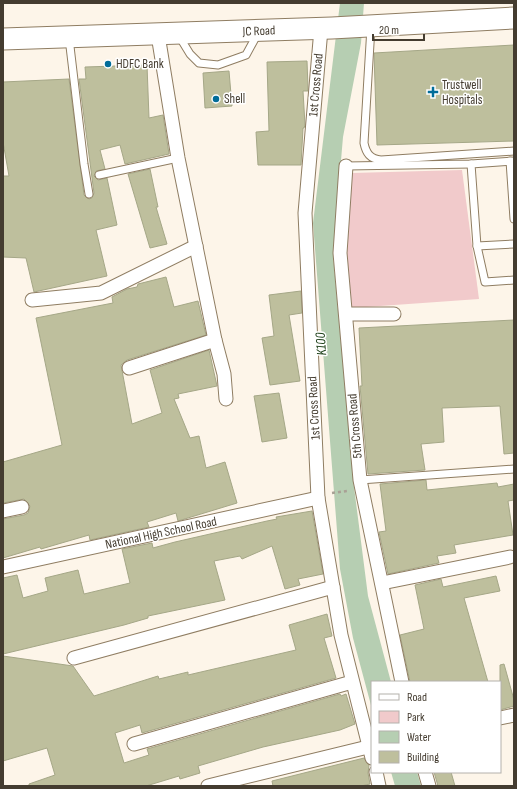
<svg xmlns="http://www.w3.org/2000/svg" width="517" height="789" viewBox="0 0 517 789" font-family="'Sofia Sans Condensed',sans-serif">
<rect width="100%" height="100%" fill="#fdf5e9"/>
<path fill="#f1cacb" d="M462,170L479,299L352,308L346,251L352,173Z"/>
<g fill="#b6ceb2">
<path d="M340,3H364L361,43L343,137L333,254L354,487L368,596L391,682H372V709L353,638L340,569L313,223Z"/>
<path d="M391,772H417L421,786H395Z"/>
</g>
<g fill="#bebf9d" stroke="#a5a787">
<path d="M514,45V141L377,145L374,53Z"/>
<path d="M307,61L308,88V91H303L305,125L304,128H303L301,165H258L256,132L269,131L267,62Z"/>
<path d="M147,65L149,118L163,115L169,154L125,164L120,145L100,150L105,169L96,171L94,176L98,180L107,178L117,225L96,230L107,276L34,292L26,258L3,257V176H9L3,142V82L69,79L84,195L89,199L92,198L94,193L79,79H86L85,67Z"/>
<path d="M229,71L232,106L205,108L203,73Z"/>
<path d="M150,169L158,207H156L167,244L150,248L128,174Z"/>
<path d="M166,277L174,307L198,301L206,335L127,360L121,365L132,424L162,413L150,370L209,350L217,386L178,394L179,398L174,399L190,438L199,436L206,468L225,462L237,503L178,521L176,513L147,522L149,527L90,540L89,535L41,549L40,547L3,558V519L24,515L28,513L30,506L24,499L3,503V462L62,445L36,318L113,303L112,297L127,289L137,287L138,284Z"/>
<path d="M301,291L302,313L289,315L300,381L270,385L262,338L274,336L269,295Z"/>
<path d="M514,320V453L504,454L500,406L442,408L444,442L421,444L425,470L368,474L360,386H362L359,328Z"/>
<path d="M279,393L287,438L262,442L254,396Z"/>
<path d="M426,480L427,490L497,483L498,487L514,484V500L508,501L513,535L454,545L456,553L437,556L439,563L388,574L379,532L386,531L380,484Z"/>
<path d="M312,511L323,574L298,579L300,585L285,589L272,546L242,559L240,556L214,561L225,600L148,616V618L124,625L3,654V578L17,575L23,598L48,591L45,578L78,570L84,594L130,583L122,549L152,543L153,548L175,542L267,521L277,519L276,517Z"/>
<path d="M496,576L500,591L464,598L488,682H410L400,635L424,629L415,585L441,579L443,587Z"/>
<path d="M327,614L332,636L324,638L336,678L142,733L140,725L115,733L124,763L149,755L147,749L340,694L341,696L346,694L355,724L340,730L263,747L198,766L200,773L180,779L179,776L146,786H29V784L55,775L47,748L3,761V656L73,666L94,696L158,676L159,679L188,672V675L296,650L289,625Z"/>
<path d="M504,664L514,700V706L500,710V665Z"/>
<path d="M364,758L369,765L368,773L370,784L361,786H273L272,781Z"/>
<path d="M434,772H451L455,786H438Z"/>
</g>
<g fill="none" stroke-linecap="round" stroke-linejoin="round">
<g stroke="#8f7d62" stroke-width="9">
<g id="service">
<path d="M371,27L364,143C366,153 370,159 381,160L514,151"/>
<path d="M179,36L190,54L199,63L218,65L246,55L258,33"/>
<path d="M69,38L84,164L89,194"/>
<path d="M510,161L514,219"/>
<path d="M471,164L477,246L485,282L514,280"/>
<path d="M346,166L471,164L514,161"/>
<path d="M99,175L178,158"/>
<path d="M477,246L514,244"/>
<path d="M360,480L514,469"/>
</g>
</g>
<g stroke="#8f7d62" stroke-width="15">
<g id="minor">
<path d="M321,29L305,213L318,498L341,635L372,758"/>
<path d="M158,35L178,158L215,340L224,374L226,399"/>
<path d="M346,166L340,253L360,480L402,682"/>
<path d="M32,300L101,293L196,246"/>
<path d="M346,314H394"/>
<path d="M129,368L215,340"/>
<path d="M3,511L22,507"/>
<path d="M3,567L318,498"/>
<path d="M382,583L510,557"/>
<path d="M74,658L333,587"/>
<path d="M500,718L514,715"/>
<path d="M134,744L352,682"/>
<path d="M376,772L379,786"/>
<path d="M425,772L429,786"/>
<path d="M208,786L372,746"/>
</g>
</g>
<g stroke="#8f7d62" stroke-width="23">
<path id="primary" d="M3,39L332,28L514,18"/>
</g>
<path stroke="#a9a195" stroke-width="2.5" stroke-dasharray="3 3" stroke-linecap="butt" d="M332,493L347,491"/>
<use href="#service" stroke="#fff" stroke-width="7"/>
<use href="#minor" stroke="#fff" stroke-width="13"/>
<use href="#primary" stroke="#fff" stroke-width="21"/>
</g>
<g fill="#016c99" stroke="#fff" stroke-width="1.5">
<circle cx="108" cy="64" r="4"/>
<path d="M431 86h4v4h4v4h-4v4h-4v-4h-4v-4h4z"/>
<circle cx="216" cy="99" r="4"/>
</g>
<g text-anchor="middle" dominant-baseline="central" stroke-width="3" stroke-linejoin="round" paint-order="stroke">
<g font-size="13" fill="#443c30" stroke="#fff">
<text transform="translate(259 31) rotate(-2)">JC Road</text>
<text transform="translate(316 85) rotate(-85)">1st Cross Road</text>
<text transform="translate(314 408) rotate(-93)">1st Cross Road</text>
<text transform="translate(355 426) rotate(-95)">5th Cross Road</text>
<text transform="translate(161 533) rotate(-12)">National High School Road</text>
</g>
<g font-size="13" fill="#443c30" stroke="#fff" text-anchor="start">
<text x="116" y="64">HDFC Bank</text>
<text x="442" y="85">Trustwell<tspan x="442" dy="15">Hospitals</tspan></text>
<text x="224" y="99">Shell</text>
</g>
<g font-size="14" font-style="italic" fill="#1f411a" stroke="#fff">
<text transform="translate(321 344) rotate(-94)">K100</text>
</g>
</g>
<rect width="517" height="789" fill="none" stroke="#443c30" stroke-width="8"/>
<rect x="371" y="681" width="130" height="92" fill="#ffffff" stroke="#b4b1ac"/>
<rect x="379" y="694" width="20" height="6" fill="#ffffff" stroke="#b4b1ac"/>
<text x="407" y="701" font-size="12" fill="#443c30">Road</text>
<rect x="379" y="711" width="20" height="12" fill="#f1cacb" stroke="#b4b1ac"/>
<text x="407" y="721" font-size="12" fill="#443c30">Park</text>
<rect x="379" y="731" width="20" height="12" fill="#b6ceb2" stroke="#b4b1ac"/>
<text x="407" y="741" font-size="12" fill="#443c30">Water</text>
<rect x="379" y="751" width="20" height="12" fill="#bebf9d" stroke="#b4b1ac"/>
<text x="407" y="761" font-size="12" fill="#443c30">Building</text>
<path d="M373 34v6h51v-6" fill="none" stroke="#443c30" stroke-width="2"/>
<text x="379" y="34" font-size="12" fill="#443c30" stroke="#ffffff" stroke-width="3" paint-order="stroke">20 m</text>
</svg>
